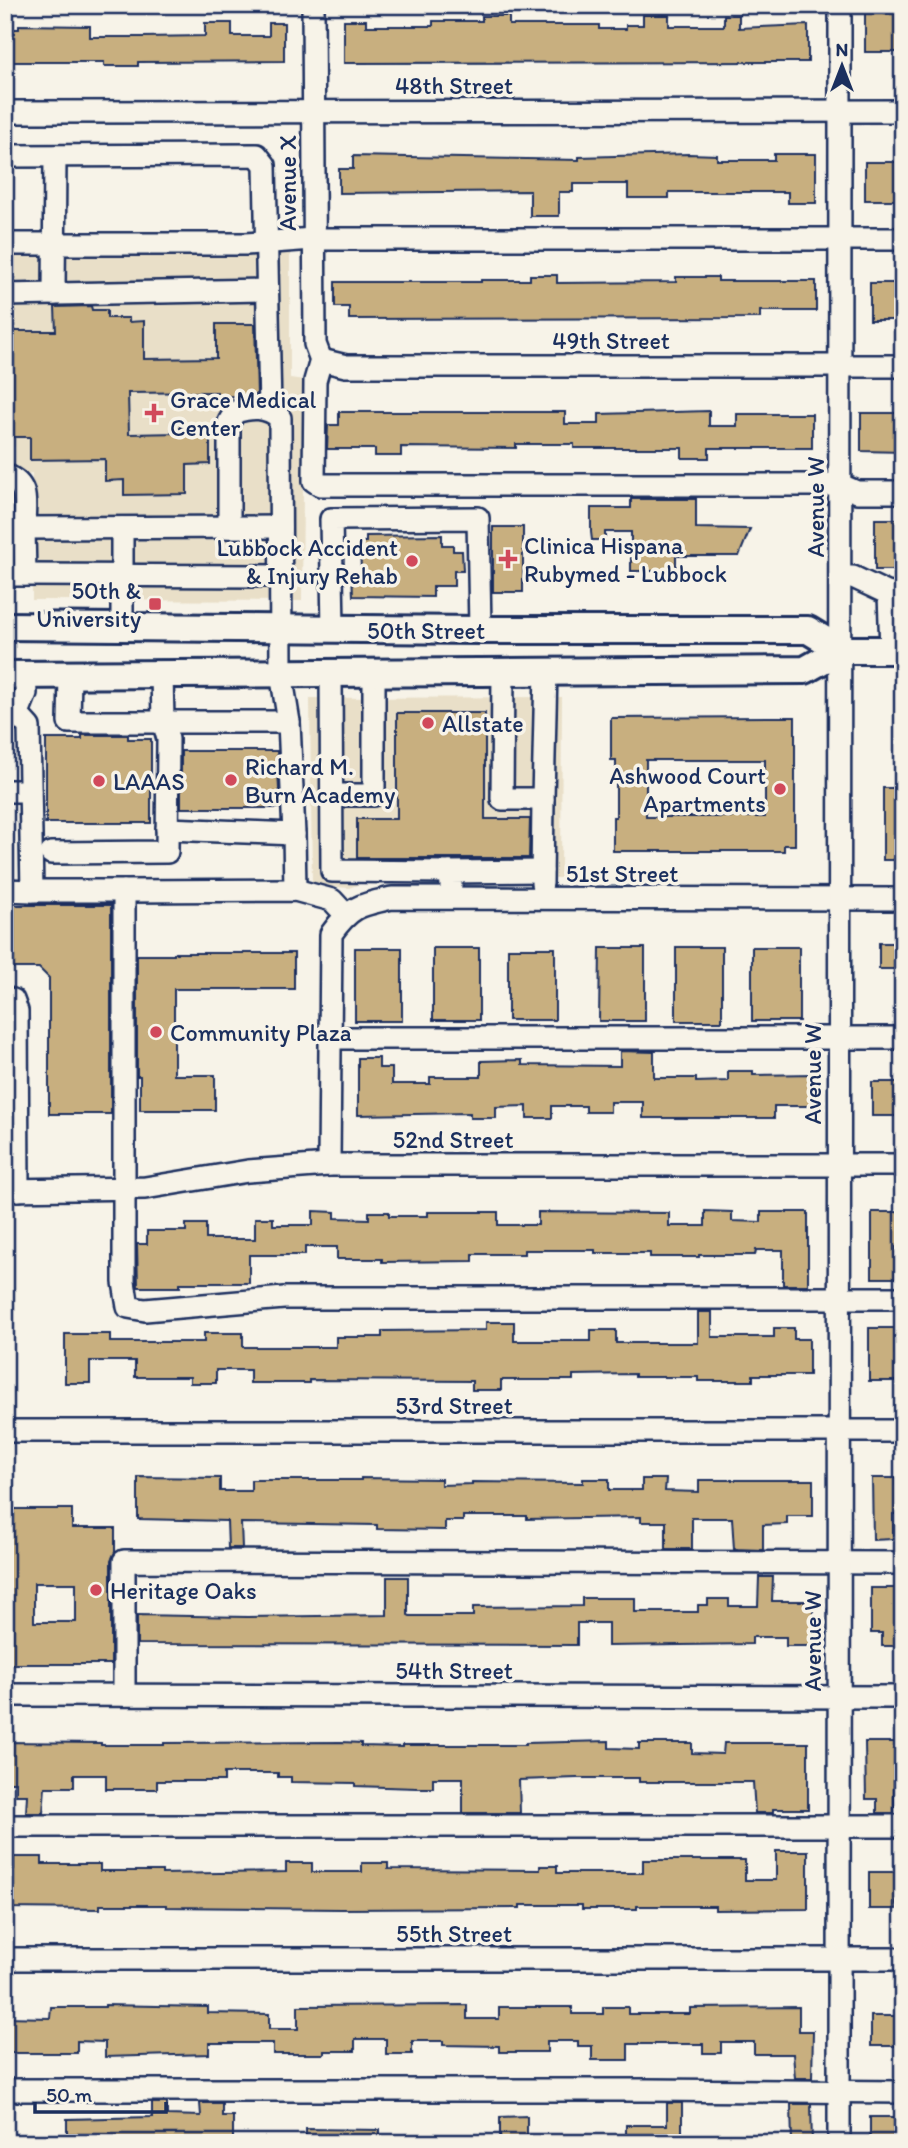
<svg xmlns="http://www.w3.org/2000/svg" width="908" height="2148" viewBox="0 0 908 2148" font-family="Itim,sans-serif">
<rect width="100%" height="100%" fill="#f7f3e8"/>
<filter id="ink" filterUnits="userSpaceOnUse"><feTurbulence type="fractalNoise" baseFrequency=".0143" numOctaves="2"/><feDisplacementMap in="SourceGraphic" scale="14" xChannelSelector="R" yChannelSelector="G"/><feConvolveMatrix kernelMatrix="1 2 1 2 8 2 1 2 1" color-interpolation-filters="sRGB"/></filter>
<g filter="url(#ink)">
<g fill="#e9dfc8">
<path d="M5,251H290V378L304,380L302,601L32,600V473L14,476L15,447L5,446Z"/>
<path d="M562,697L561,878L396,879H373L349,888L312,885L310,698Z"/>
</g>
<g fill="#c8af7f" stroke="#1b2f5e" stroke-width="2" fill-rule="evenodd">
<rect x="865" y="13" width="38" height="39"/>
<path d="M643,15H669V26H724V15H739V28L808,25V62L344,63V20H366V26H433V21H482V16H509V25H599V29H626V25H643Z"/>
<path d="M205,23H232V36H269V23H284V61L138,62V66H104V62H5V29H19V25L90,26V37H143L205,36Z"/>
<path d="M689,154L717,155V160H774V154H816V203H788V192H669V198H628V184H573V192H559V216H530V191L339,193V169H353V156L579,160V157Z"/>
<rect x="865" y="162" width="38" height="38"/>
<path d="M530,275H557V283L676,282V277H718V281H816V311H760V318L349,319V307H335V282H481V280H530Z"/>
<rect x="870" y="283" width="33" height="37"/>
<path d="M91,306L92,310H107V318H129V322L144,321V359L216,358V324H255L257,395L217,397V392L128,393L129,434L180,433V427L210,426V464L187,465V494L124,495V480L105,481V459L30,460V437H5V331H56L55,307Z"/>
<path d="M709,411V426H737V414H812V448H709V458H682V448H574V444H516V448L401,447V456H375V449H327L328,425H339V412H565V424H599V414Z"/>
<path d="M861,413H903V452L861,451Z"/>
<path d="M631,499H696V528L750,529L739,556H676V571H631V532H605V540H592L591,532V508H631Z"/>
<rect x="875" y="519" width="28" height="51"/>
<rect x="493" y="527" width="30" height="65"/>
<path d="M442,535V545H453V551H462L463,571H454V586H433V597L353,596L352,572H361L360,542H366V536Z"/>
<path d="M397,713H485V819H530L529,858H357V819H397Z"/>
<path d="M768,717H795V845H784V851H613V817H616V760H611V718ZM646,760H765V817H646Z"/>
<path d="M82,735H128V739H151V823H46V739H82Z"/>
<path d="M181,751H277L280,808H181Z"/>
<rect x="883" y="788" width="20" height="72"/>
<path d="M5,905H111V1114H49V978L39,968H5Z"/>
<rect x="879" y="943" width="24" height="26"/>
<rect x="676" y="947" width="46" height="74"/>
<rect x="752" y="947" width="47" height="74"/>
<rect x="355" y="948" width="47" height="73"/>
<rect x="433" y="948" width="46" height="72"/>
<rect x="508" y="948" width="47" height="72"/>
<path d="M600,948H645V1021H599Z"/>
<path d="M174,953H294V989H174V1075H215V1110H140V1076H137V955H174Z"/>
<path d="M620,1051L654,1052V1078H696V1082L728,1081V1071H753V1075L813,1074V1106H774V1118H643V1102H610V1112H586V1106H552V1118H527V1106L496,1107V1118H470V1113L358,1115V1058H379V1068H392V1084H430V1077H481V1061L522,1060V1065L620,1066Z"/>
<rect x="872" y="1082" width="31" height="34"/>
<path d="M313,1211L335,1212V1218L369,1219V1212H389V1216H428V1212H498V1225H538V1212L669,1213V1226H705V1211L732,1212V1221L761,1222V1212H808V1285H783V1250H756L755,1255H699V1257H650V1253H595V1250H524V1254H473V1261L382,1262V1259H337V1247H305V1255H249V1283H180V1287H138L137,1244H147V1231H186V1224H206V1239H255V1218H273V1225H313Z"/>
<path d="M872,1212H903V1247H896V1278H872Z"/>
<path d="M698,1312H712V1337H774V1328H794V1339H809V1375H753V1381H698V1377H635V1374L573,1375V1380H501V1390H472V1381L309,1380V1383H250V1370H216V1383H190V1377H135V1361H90V1383H65V1334H110V1342H204V1333H243V1347H336V1337H382V1331L486,1330V1322H514V1341H591V1330H616V1343H698Z"/>
<path d="M869,1328H895V1354H903V1381H869Z"/>
<path d="M138,1477L220,1478V1491H251V1480H361V1478L441,1479V1485L472,1484V1482L583,1483V1479H609V1490H642V1479H666L665,1491L699,1492V1480H813V1516H787V1524L763,1525V1550L734,1549L732,1518H692V1549H666V1522H641V1517L527,1519V1516H463V1521H445V1530L377,1529V1525L241,1523L242,1548H228L227,1521L138,1519Z"/>
<path d="M872,1478H896V1485L903,1484V1514H893V1539L873,1540Z"/>
<path d="M5,1509H72V1528H115V1552L111,1561V1664H5ZM34,1583H76V1622H34Z"/>
<path d="M387,1577H408V1615L410,1616H473V1607L582,1606V1598H635V1612H698V1605H708V1599H729V1606H758L759,1577H773L772,1601H813V1646H786V1637H752V1644L608,1646V1623H577V1645L137,1644V1615L247,1617L387,1615Z"/>
<path d="M871,1588H897V1601H903V1646H882V1633H871Z"/>
<path d="M609,1741V1748L639,1749V1743H692V1753L723,1754L724,1743H808V1809H773V1813H755L753,1782H639V1778H577L519,1780L520,1813H463V1778H433V1788H417L355,1786V1783L291,1782V1777H278V1773H224V1781H157V1789H106V1775H74V1787H45L43,1813H26L27,1795H16V1782H5V1742L101,1743V1745H164V1743L342,1742L361,1743V1746L403,1747V1745H526V1743Z"/>
<path d="M865,1742H903V1779H894V1813H877V1799H866Z"/>
<path d="M776,1851H808V1909L715,1910V1906H637V1909H582V1905H520V1908L341,1909L166,1907V1905H100V1909L5,1908V1869H14V1857H42V1864H100V1871H162V1874L286,1872V1863H312V1872H362V1863H388V1869L540,1870V1866H557V1873H643V1860H745V1880H776Z"/>
<path d="M869,1872H903V1901H896V1909H869Z"/>
<path d="M105,2005L208,2007V2013L269,2014V2029H298V2006L467,2005V2019H499V2007H572V2014H603V2007H628V2014H690V2008L799,2007V2031H813L812,2078H795L793,2054H754V2042H721V2053H703V2044H628V2060H592V2046H578V2041H547V2052H499V2046L443,2045V2041H412V2054H386V2039H355V2051H324V2054H273V2043H209V2054L105,2057V2042L77,2041V2053H5V2017L50,2018L51,2007H105Z"/>
<rect x="871" y="2016" width="32" height="30"/>
<path d="M152,2103H167V2115L201,2116L200,2103H222V2116H233V2143H67V2119L152,2117Z"/>
<path d="M667,2103H682V2143H626V2125H667Z"/>
<path d="M791,2104H811L812,2143H792Z"/>
<path d="M527,2116V2143H500V2117Z"/>
<rect x="870" y="2117" width="25" height="26"/>
<path d="M306,2129L380,2130V2143H306Z"/>
</g>
<g fill="none" stroke-linecap="round" stroke-linejoin="round">
<g stroke="#1b2f5e" stroke-width="26">
<g id="minor">
<path d="M313,5L315,344L321,360"/>
<path d="M5,112L903,111"/>
<path d="M5,156L257,155L265,165L270,410"/>
<path d="M5,244H246L313,239H903"/>
<path d="M54,294L55,156"/>
<path d="M5,295L267,290"/>
<path d="M321,360L315,381L314,481L320,485H841L857,492H903"/>
<path d="M321,360L346,366H903"/>
<path d="M5,475C31,485 24,504 24,528L280,527"/>
<path d="M122,528V627"/>
<path d="M5,575H25L24,528"/>
<path d="M25,575L280,576"/>
<path d="M841,577H853L889,594"/>
<path d="M333,629L331,519L478,518L480,630"/>
<path d="M891,650L889,594L903,593"/>
<path d="M503,671L502,799H543L546,671"/>
<path d="M331,673L332,871L450,872"/>
<path d="M70,675L69,722H289L281,673L280,418C266,406 252,407 235,412L229,422V527"/>
<path d="M5,705H9L29,727L32,891H124V1282L128,1307L145,1310L284,1298H903"/>
<path d="M18,713L26,693L25,675"/>
<path d="M5,791H30"/>
<path d="M332,795H374V672"/>
<path d="M167,829L294,834L289,722"/>
<path d="M294,834L295,890"/>
<path d="M51,853L167,852L168,739L163,721L162,674"/>
<path d="M542,884L543,799"/>
<path d="M451,886L450,872L542,871"/>
<path d="M5,890L32,891"/>
<path d="M124,891L295,890L332,900L345,914"/>
<path d="M5,998L13,1000L17,1011L18,1190"/>
<path d="M329,1038H903"/>
<path d="M329,1165L331,934C351,906 360,905 392,898L903,899"/>
<path d="M5,1190L145,1188L248,1171L329,1165H903"/>
<path d="M5,1431H903"/>
<path d="M5,1695L903,1697"/>
<path d="M124,1695V1561L903,1563"/>
<path d="M5,1826H903"/>
<path d="M5,1959H903"/>
<path d="M5,2090H647L903,2092"/>
<path d="M839,2143L840,5"/>
</g>
</g>
<g stroke="#1b2f5e" stroke-width="32">
<g id="major">
<path d="M5,626L480,630H808L841,650"/>
<path d="M5,675L805,670L841,650H903"/>
</g>
</g>
<use href="#minor" stroke="#f7f3e8" stroke-width="21"/>
<use href="#major" stroke="#f7f3e8" stroke-width="26"/>
</g>
</g>
<g fill="#d1495b" stroke="#f7f3e8" stroke-width="2.5">
<path d="M150.5 402.5h7v7h7v7h-7v7h-7v-7h-7v-7h7z"/>
<path d="M504.5 548.5h7v7h7v7h-7v7h-7v-7h-7v-7h7z"/>
<circle cx="412" cy="561" r="7"/>
<rect x="148" y="597" width="14" height="14" rx="3.5"/>
<circle cx="428" cy="723" r="7"/>
<circle cx="231" cy="780" r="7"/>
<circle cx="99" cy="781" r="7"/>
<circle cx="780" cy="789" r="7"/>
<circle cx="156" cy="1032" r="7"/>
<circle cx="96" cy="1590" r="7"/>
</g>
<g text-anchor="middle" dominant-baseline="central" stroke-width="7" stroke-linejoin="round" paint-order="stroke">
<g font-size="24" fill="#1b2f5e" stroke="#f7f3e8">
<text x="454" y="85">48th Street</text>
<text transform="translate(287 183) rotate(-90)">Avenue X</text>
<text x="611" y="340">49th Street</text>
<text transform="translate(815 507) rotate(-90)">Avenue W</text>
<text x="426" y="630">50th Street</text>
<text x="622" y="873">51st Street</text>
<text transform="translate(812 1074) rotate(-90)">Avenue W</text>
<text x="453" y="1139">52nd Street</text>
<text x="454" y="1405">53rd Street</text>
<text transform="translate(812 1641) rotate(-90)">Avenue W</text>
<text x="454" y="1670">54th Street</text>
<text x="454" y="1933">55th Street</text>
</g>
<g font-size="24" fill="#1b2f5e" stroke="#f7f3e8" text-anchor="start">
<text x="170" y="399">Grace Medical<tspan x="170" dy="28">Center</tspan></text>
<text x="524" y="545">Clinica Hispana<tspan x="524" dy="28">Rubymed - Lubbock</tspan></text>
<text x="398" y="547" text-anchor="end">Lubbock Accident<tspan x="398" dy="28">&amp; Injury Rehab</tspan></text>
<text x="141" y="590" text-anchor="end">50th &amp;<tspan x="141" dy="28">University</tspan></text>
<text x="442" y="723">Allstate</text>
<text x="245" y="766">Richard M.<tspan x="245" dy="28">Burn Academy</tspan></text>
<text x="766" y="775" text-anchor="end">Ashwood Court<tspan x="766" dy="28">Apartments</tspan></text>
<text x="113" y="781">LAAAS</text>
<text x="170" y="1032">Community Plaza</text>
<text x="110" y="1590">Heritage Oaks</text>
</g>
</g>
<rect width="908" height="2148" fill="none" stroke="#f7f3e8" stroke-width="28"/>
<rect x="14" y="14" width="880" height="2120" fill="none" stroke="#1b2f5e" stroke-width="2.5" filter="url(#ink)"/>
<g transform="translate(842 66)" stroke="#f7f3e8" stroke-width="5" paint-order="stroke">
<path d="M0-5L12 26L0 18L-12 26Z" fill="#1b2f5e"/>
<text y="-10" font-size="19" font-weight="bold" text-anchor="middle" fill="#1b2f5e">N</text>
</g>
<path d="M35 2102v10h131v-10" fill="none" stroke="#1b2f5e" stroke-width="3.5"/>
<text x="46" y="2102" font-size="21" fill="#1b2f5e" stroke="#f7f3e8" stroke-width="5" paint-order="stroke">50 m</text>
</svg>
